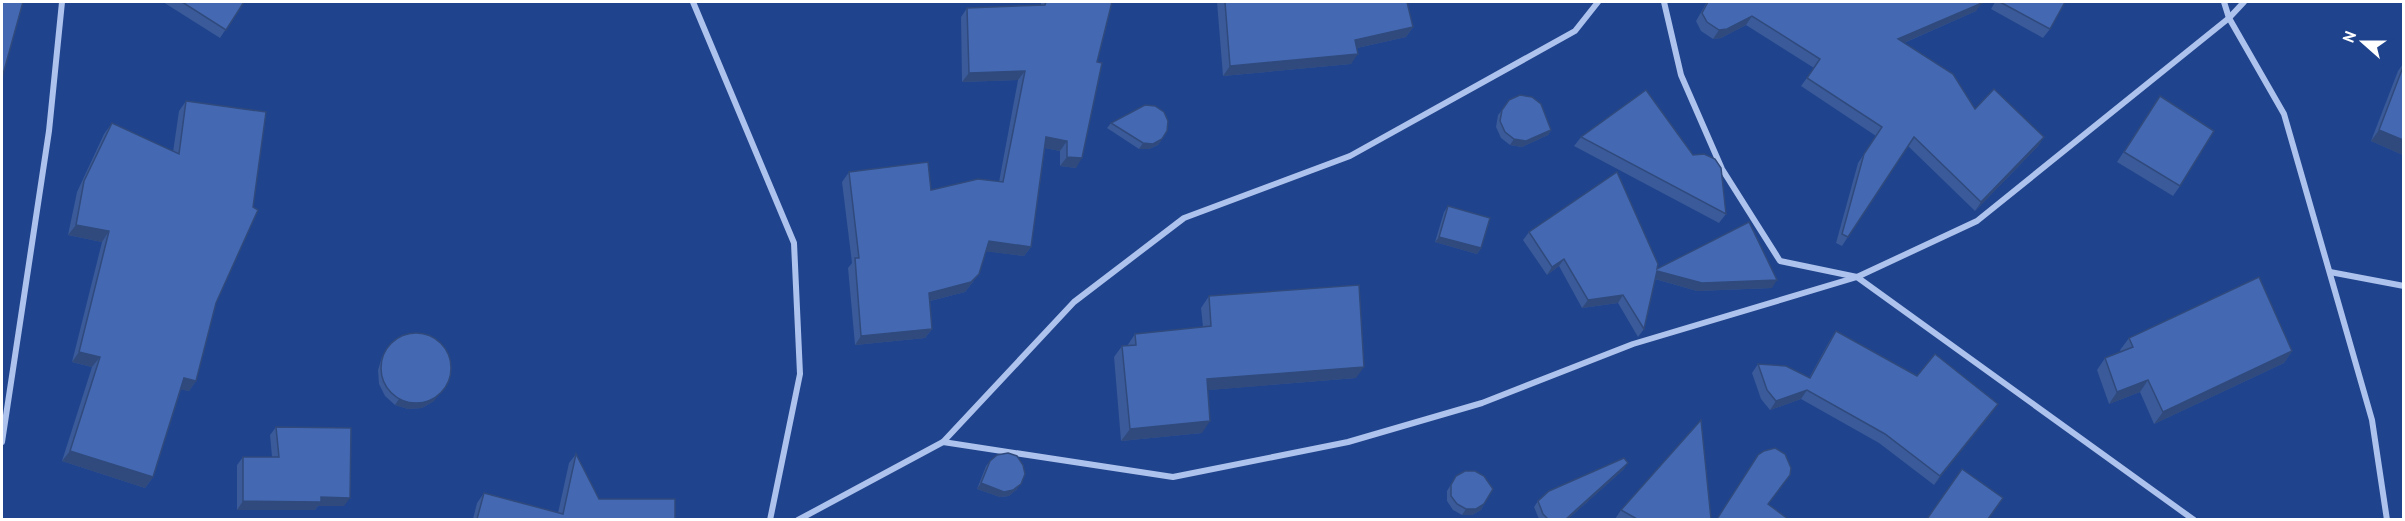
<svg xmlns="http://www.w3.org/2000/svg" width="2405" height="521" viewBox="0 0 2405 521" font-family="'PT Sans',sans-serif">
<rect width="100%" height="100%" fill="#1f438c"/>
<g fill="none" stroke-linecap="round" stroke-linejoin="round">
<g stroke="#adc2ec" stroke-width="6">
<path d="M693,2L794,243L800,374L770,520"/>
<path d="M1664,2L1681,75L1722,169L1780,261L1857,277L2194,520"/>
<path d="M2224,2L2229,18L2284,114L2372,420L2387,520"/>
<path d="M2330,272L2404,286"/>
<path d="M2,442L49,131L62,2"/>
<path d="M943,442L1173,477L1348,442L1482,403L1633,344L1857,277L1977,221L2229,18L2244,2"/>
<path d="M798,520L943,442L1074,302L1184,218L1350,156L1575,31L1598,2"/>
</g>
</g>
<g fill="#3a5a99">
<path d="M163,2H244L220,38Z"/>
<path d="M1041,2H1112L1097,62L1076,168L1060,166V151L1045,148L1031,247L1024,256L986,251L979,274L965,292L930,301L932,329L925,338L855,345L848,268L852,263L842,182L849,172L931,190L999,182L1018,80L962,82L961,17L967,8L1041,5Z"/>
<path d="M1217,2H1407L1413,27L1406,37L1357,48L1351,64L1223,76Z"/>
<path d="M1707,2H1978L1976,11L1904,43L1975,109L2044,137L2038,146L1975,211L1908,146L1842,246L1836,243L1858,163L1876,136L1801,86L1814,68L1746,25L1721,38L1713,39L1701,31L1696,21Z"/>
<path d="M1995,2H2065L2050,29L2043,38L1991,9Z"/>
<path d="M2403,64V155L2371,141L2398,71Z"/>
<path d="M2160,96L2180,186L2173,196L2117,162Z"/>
<path d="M186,101L216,303L196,381L189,391L181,389L153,477L145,488L62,461L92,367L72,362L102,242L68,235L77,192L104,134L112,123L173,152L179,111Z"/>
<path d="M1502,110L1551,130L1548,135L1522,147L1510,145L1501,138L1496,127L1498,115Z"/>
<path d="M1111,123L1162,139L1158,145L1149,149H1139L1107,128Z"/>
<path d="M1581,137L1726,214L1719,223L1574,146Z"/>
<path d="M1448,206L1481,248L1477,254L1435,242L1444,212Z"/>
<path d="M1529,232L1657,269L1772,288L1697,291L1655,279L1644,329L1638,337L1618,303L1582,308L1559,266L1547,275L1523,240Z"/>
<path d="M1209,296L1356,378L1208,390L1202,433L1121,441L1114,357L1122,346H1127L1135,334L1203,327L1201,308Z"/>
<path d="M1836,331L1917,376L1998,404L1934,485L1879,443L1801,399L1770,410L1761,399L1752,373L1758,364L1809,378L1830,340Z"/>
<path d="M2129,338L2292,351L2284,363L2154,424L2140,392L2109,404L2097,370L2105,358L2121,352L2120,350Z"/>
<path d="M394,341L434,401L422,408L408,409L395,405L385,396L379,384L378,370L382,357Z"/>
<path d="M276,427L344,506H318L315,510H237V465L243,457H272L270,435Z"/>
<path d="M576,454L599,499L675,519H473L477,503L484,493L558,513L569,463Z"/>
<path d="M990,461L1017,489L1009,496L1000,497L977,489L986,466Z"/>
<path d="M1624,469L1568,519H1539L1534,507L1538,501Z"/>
<path d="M1456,476L1484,504L1481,510L1472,515H1462L1453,510L1447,501V491Z"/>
<path d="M1621,510L1711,519H1615Z"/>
</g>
<g fill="#304a7d">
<path d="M279,2H297L295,3H278Z"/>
<path d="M1982,3L1976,11L1892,48L1898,39Z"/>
<path d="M1752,16L1746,25L1721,38L1713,39L1719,30Z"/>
<path d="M1413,27L1406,37L1348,50L1355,40Z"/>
<path d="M1358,54L1351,64L1223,76L1230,66Z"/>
<path d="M1025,71L1018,80L962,82L969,73Z"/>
<path d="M1551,130L1548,135L1522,147L1510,145L1514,139Z"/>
<path d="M2379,130L2403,140V155L2371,141Z"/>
<path d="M1046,137L1067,141L1060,151L1039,147Z"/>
<path d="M2044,137L2038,146L1975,211L1981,202Z"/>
<path d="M1162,139L1158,145L1149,149H1139L1143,143Z"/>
<path d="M1067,157L1082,158L1076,168L1060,166Z"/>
<path d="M76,225L109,231L102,242L68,235Z"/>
<path d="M1439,237L1481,248L1477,254L1435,242Z"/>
<path d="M989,241L1031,247L1024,256L983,251Z"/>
<path d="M1564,259L1559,266L1547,275L1552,267Z"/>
<path d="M1657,271L1777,280L1772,288L1697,291L1652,278Z"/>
<path d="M979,274L965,292L922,303L929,293Z"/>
<path d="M1623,295L1618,303L1582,308L1588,300Z"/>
<path d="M932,329L925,338L855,345L861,336Z"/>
<path d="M2292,351L2284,363L2154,424L2163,412Z"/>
<path d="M79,352L100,357L92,367L72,362Z"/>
<path d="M1364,367L1356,378L1198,391L1207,379Z"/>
<path d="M184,378L196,381L189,391L177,389Z"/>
<path d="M2148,380L2140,392L2109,404L2117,392Z"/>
<path d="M447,385L434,401L422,408L408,409L395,405L399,399Z"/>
<path d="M1807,390L1801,399L1770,410L1776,401Z"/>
<path d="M1998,404L1992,413L1934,485L1940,476Z"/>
<path d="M1210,421L1202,433L1121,441L1130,429Z"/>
<path d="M70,451L153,477L145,488L62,461Z"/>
<path d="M1628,463L1624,469L1568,519H1565Z"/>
<path d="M981,483L1021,484L1017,489L1009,496L1000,497L977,489Z"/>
<path d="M321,497L350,498L344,506H318L315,510H237L243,501Z"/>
<path d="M1484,504L1481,510L1472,515H1462L1466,509Z"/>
</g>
<g fill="#4469b2" stroke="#304a7d" stroke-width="1.5">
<path d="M2,2H23L2,78Z"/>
<path d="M182,2H244L226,30Z"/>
<path d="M1046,2H1112L1097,62L1102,63L1082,158L1067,157V141L1046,137L1031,247L989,241L979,274L971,282L929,293L932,329L861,336L855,258H859L849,172L928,162L931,190L978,179L1003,182L1025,71L969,73L967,8L1045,5Z"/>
<path d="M1225,2H1407L1413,27L1355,40L1358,54L1230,66Z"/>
<path d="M1708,2H1978L1982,3L1898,39L1953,74L1975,109L1994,89L2044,137L1981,202L1914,137L1848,237L1842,234L1864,154L1882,127L1807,78L1820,59L1752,16L1727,29L1719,30L1707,22L1702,13Z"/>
<path d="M2000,2H2065L2050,29Z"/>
<path d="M2403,67V140L2379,130Z"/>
<path d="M1646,90L1693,155L1704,154L1715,159L1721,168L1726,214L1581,137Z"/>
<path d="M1520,95L1532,97L1541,104L1551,130L1526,141L1514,139L1505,132L1500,121L1502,110L1509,100Z"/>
<path d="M2160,96L2214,131L2180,186L2124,152Z"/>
<path d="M186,101L266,112L253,207L258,210L216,303L196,381L184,378L153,477L70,451L100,357L79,352L109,231L76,225L84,181L112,123L179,154Z"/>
<path d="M1145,105L1155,106L1164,112L1168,121L1167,131L1162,139L1153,144L1143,143L1111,123Z"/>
<path d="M1617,172L1658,264L1657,269L1749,222L1777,280L1702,283L1657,271L1644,329L1623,295L1588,300L1564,259L1552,267L1529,232Z"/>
<path d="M1448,206L1490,218L1481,248L1439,237Z"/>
<path d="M2259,277L2292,351L2163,412L2148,380L2117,392L2105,358L2133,347L2129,338Z"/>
<path d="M1359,285L1364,367L1207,379L1210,421L1130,429L1122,346L1136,345L1135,334L1211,326L1209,296Z"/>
<path d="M1836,331L1917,376L1935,354L1998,404L1940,476L1885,434L1807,390L1776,401L1767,390L1758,364L1786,366L1810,378Z"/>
<circle cx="416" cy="368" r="35"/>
<path d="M1701,420L1711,519H1637L1621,510Z"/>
<path d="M276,427L351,428L350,498L321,497V502L243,501V457H279Z"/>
<path d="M1775,448L1785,454L1791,468L1790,475L1768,504L1788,519H1717L1758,455L1764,451Z"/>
<path d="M1008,453L1017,456L1023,465L1025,474L1021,484L1013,490L1004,492L981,483L990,461L997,455Z"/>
<path d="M576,454L599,499H675V519H477L484,493L563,514Z"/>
<path d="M1624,458L1628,463L1566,519H1548L1543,514L1538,501L1549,491Z"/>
<path d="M1962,469L2003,498L1988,519H1927Z"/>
<path d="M1465,471H1475L1484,476L1493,489L1484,504L1476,509H1466L1457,504L1451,496V485L1456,476Z"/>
</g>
<rect width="2405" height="521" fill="none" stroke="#ffffff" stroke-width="6"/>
<g transform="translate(2363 42) rotate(291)" stroke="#1f438c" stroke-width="4.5" paint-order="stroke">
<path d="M0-4.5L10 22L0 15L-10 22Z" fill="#ffffff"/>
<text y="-9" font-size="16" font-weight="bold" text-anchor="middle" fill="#ffffff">N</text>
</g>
</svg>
